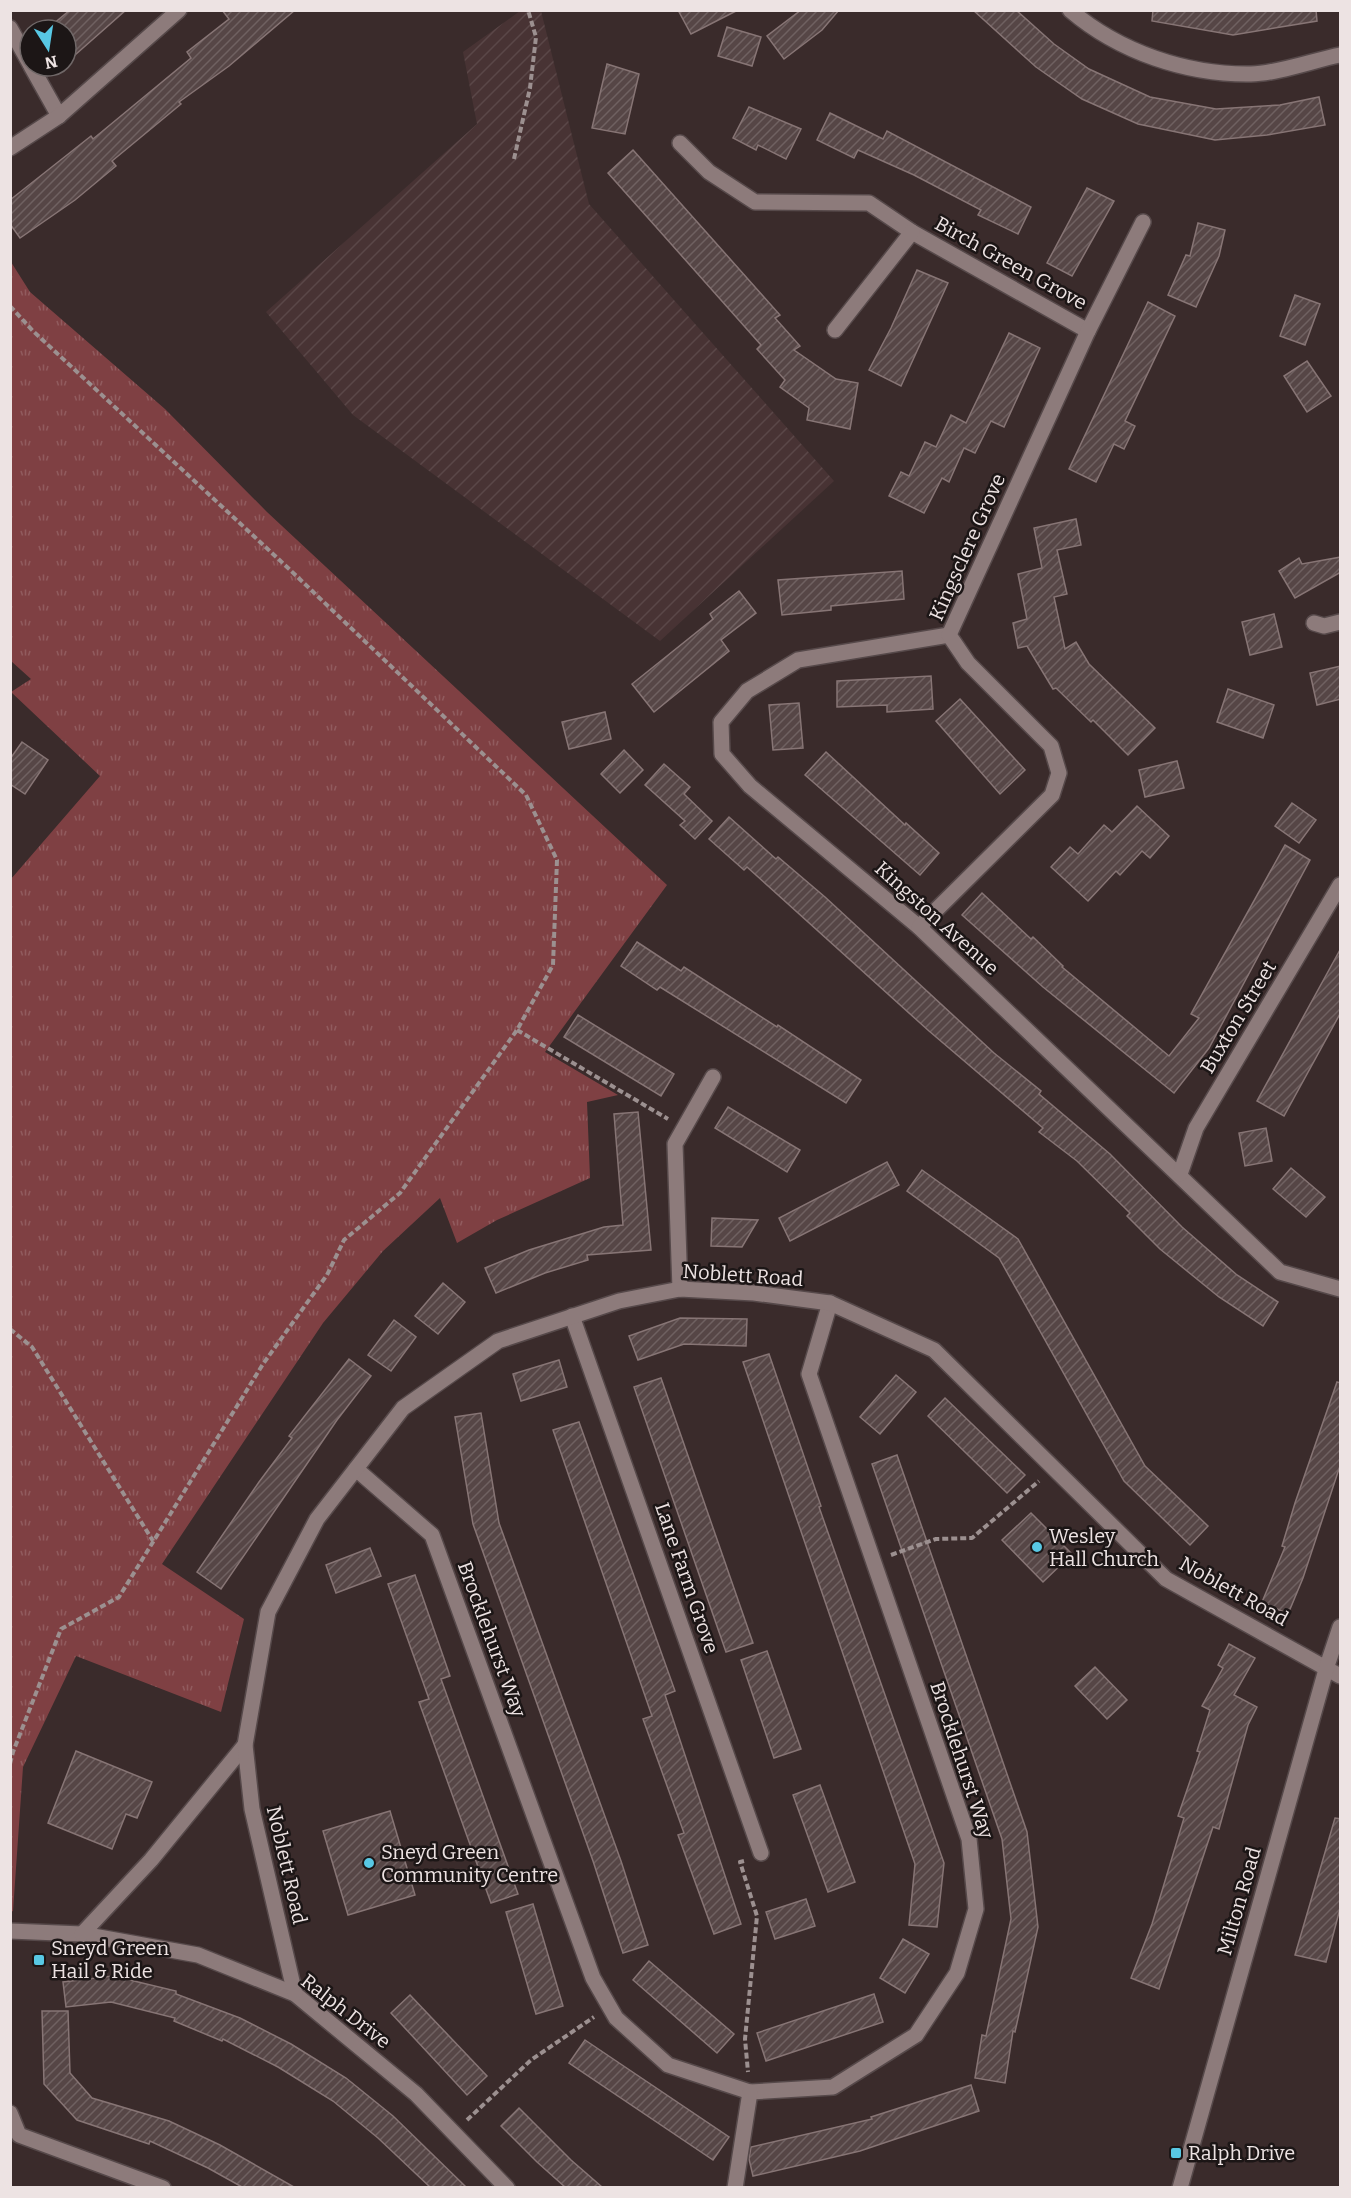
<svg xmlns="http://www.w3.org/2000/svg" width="1351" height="2198" viewBox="0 0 1351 2198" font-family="Bitter,serif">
<defs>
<pattern id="industrial-furrows" width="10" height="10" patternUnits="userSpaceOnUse" patternTransform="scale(1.5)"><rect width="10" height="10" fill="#483334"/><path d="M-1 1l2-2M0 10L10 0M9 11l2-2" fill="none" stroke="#5a4748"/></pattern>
<pattern id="park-tufts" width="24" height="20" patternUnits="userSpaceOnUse" patternTransform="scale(1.5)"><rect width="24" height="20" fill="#7f4043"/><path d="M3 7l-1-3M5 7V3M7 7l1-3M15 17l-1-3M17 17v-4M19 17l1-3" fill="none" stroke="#915b5e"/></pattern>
<pattern id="building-hatch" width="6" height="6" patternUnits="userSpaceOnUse" patternTransform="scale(1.5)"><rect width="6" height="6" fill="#564646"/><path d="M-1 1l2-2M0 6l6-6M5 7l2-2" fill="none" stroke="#6f6161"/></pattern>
</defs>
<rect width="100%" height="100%" fill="#3a2b2b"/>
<path fill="url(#industrial-furrows)" d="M520,11H541L589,204L834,481L660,641L353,415L266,312L477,124L463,52Z"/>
<path fill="url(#park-tufts)" d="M11,262L30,292L165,409L267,512L667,885L545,1052L618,1095L587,1102L590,1178L497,1220L457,1243L440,1198L383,1251L323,1323L162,1564L244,1619L221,1712L76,1656L23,1767L13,1911L11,1912V879L100,776L11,692L31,679L11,661Z"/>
<g fill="url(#building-hatch)" stroke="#877575" stroke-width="1.5">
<path d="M70,10H126L75,55L66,44V30H46Z"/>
<path d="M222,10H295L229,66L179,102L181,104L112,161L116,166L75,200L20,238L10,224V200L91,136L93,139L191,58L187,52L229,19Z"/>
<path d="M678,10H738L691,34Z"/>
<path d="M801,10H839L822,30L784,59L767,36Z"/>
<path d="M973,10H1016L1054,44L1089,69L1150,97L1216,109L1280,105L1319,97L1325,125L1267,135L1215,140L1138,124L1082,99L1036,67Z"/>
<path d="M1153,10H1316L1317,21L1233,35L1152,21Z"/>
<path d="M727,27L761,37L752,66L718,56Z"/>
<path d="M607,64L639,74L625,134L592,128Z"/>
<path d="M749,107L801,129L786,159L758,145L756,150L733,138Z"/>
<path d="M830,113L883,139L887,131L1031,207L1018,234L978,215L981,210L914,175L858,150L854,158L817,140Z"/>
<path d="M633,150L780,315L775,318L800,346L794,350L836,379L858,383L850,429L807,420L809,408L780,387L785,380L757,349L761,345L608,173Z"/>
<path d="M1087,188L1114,201L1072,276L1047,263Z"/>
<path d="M1198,223L1225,230L1219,256L1196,307L1168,295L1186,255L1190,256Z"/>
<path d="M917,270L948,283L901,386L869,370L891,328Z"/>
<path d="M1295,295L1320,304L1305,345L1280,336Z"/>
<path d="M1148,302L1175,316L1125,421L1135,426L1124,449L1114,444L1096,482L1069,469Z"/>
<path d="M1009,333L1040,348L1004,427L991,421L975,453L964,448L949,482L942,478L924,513L889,496L901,472L909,476L925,442L936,447L951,415L966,423Z"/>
<path d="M1307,361L1331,396L1307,412L1284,376Z"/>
<path d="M1076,519L1081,545L1057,550L1067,594L1054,597L1065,649L1076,642L1089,664L1155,728L1128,755L1093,720L1091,722L1056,688L1053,689L1027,646L1018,648L1013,623L1027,619L1018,574L1042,568L1034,528Z"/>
<path d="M1341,557V572L1295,598L1279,571L1299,558L1302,564Z"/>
<path d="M902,571L904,599L831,606V610L782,615L778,580Z"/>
<path d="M739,591L756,613L721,640L729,651L654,712L632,684L713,619L710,614Z"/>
<path d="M1274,614L1282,647L1250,655L1242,622Z"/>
<path d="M1341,666V699L1317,705L1310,673Z"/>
<path d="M931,676L933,709L887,712V705L837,707V681Z"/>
<path d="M1228,689L1274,705L1263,738L1217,722Z"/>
<path d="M960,699L1025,770L1000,794L936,721Z"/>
<path d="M799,703L803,748L773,750L769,705Z"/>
<path d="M605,712L611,739L569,749L562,722Z"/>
<path d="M22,742L48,760L25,794L10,784V759Z"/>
<path d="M624,750L643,770L620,793L601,774Z"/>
<path d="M826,752L905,825L906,823L939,853L920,875L805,775Z"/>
<path d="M1177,761L1184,788L1145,797L1139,770Z"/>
<path d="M664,764L690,787L684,794L712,821L695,839L680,825L685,821L645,785Z"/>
<path d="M1292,803L1316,820L1299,843L1275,826Z"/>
<path d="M1137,806L1169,836L1150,858L1142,851L1120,875L1116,871L1088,901L1051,867L1070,847L1078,854L1104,825L1112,832Z"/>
<path d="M729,817L776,859L778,857L825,897L994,1053L1041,1091L1039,1094L1110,1154L1182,1227L1237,1275L1278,1302L1263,1326L1219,1297L1160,1249L1127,1216L1130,1213L1077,1161L1039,1132L1043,1128L929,1031L747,867L744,870L709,839Z"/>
<path d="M1285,845L1310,860L1209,1048L1174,1093L1043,987L962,915L982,893L1031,939L1033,937L1063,966L1062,967L1169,1056L1199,1018L1191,1014Z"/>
<path d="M637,942L681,971L684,967L777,1027L778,1025L861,1080L846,1103L660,987L657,990L621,966Z"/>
<path d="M1341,948V1012L1284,1116L1257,1101Z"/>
<path d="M578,1015L674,1074L661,1096L564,1037Z"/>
<path d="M728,1107L800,1150L787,1172L715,1128Z"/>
<path d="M638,1112L651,1250L587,1255L588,1260L545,1273L496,1293L485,1268L529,1250L604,1227L623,1225L614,1114Z"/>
<path d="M1266,1128L1272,1161L1245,1166L1239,1133Z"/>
<path d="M887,1162L899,1185L790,1241L779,1218Z"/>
<path d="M1291,1168L1325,1197L1306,1217L1273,1189Z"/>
<path d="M922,1170L1018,1239L1145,1466L1208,1526L1190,1545L1124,1481L999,1258L907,1191Z"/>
<path d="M712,1218L758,1220L742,1247L711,1246Z"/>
<path d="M443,1283L465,1302L438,1334L415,1316Z"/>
<path d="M680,1318L747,1319L746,1346L684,1344L638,1360L629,1336Z"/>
<path d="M394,1320L416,1337L391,1371L368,1355Z"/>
<path d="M769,1354L821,1506L819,1507L944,1863L937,1927L909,1925L915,1864L743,1362Z"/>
<path d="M349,1359L371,1376L337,1420L221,1589L197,1572L259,1482L292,1438L289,1436Z"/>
<path d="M559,1360L567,1387L521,1401L513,1374Z"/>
<path d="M896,1375L916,1392L880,1434L860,1417Z"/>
<path d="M661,1378L753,1643L726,1652L634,1387Z"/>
<path d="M1337,1382L1341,1383V1463L1303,1578L1288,1614L1262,1602L1285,1547L1282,1546L1295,1503Z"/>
<path d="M945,1398L1025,1475L1007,1493L928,1416Z"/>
<path d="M481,1413L499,1523L621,1861L648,1945L623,1953L593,1861L473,1524L455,1417Z"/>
<path d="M579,1422L675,1691L665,1695L741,1924L714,1934L678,1835L684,1833L643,1719L652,1716L553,1430Z"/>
<path d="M897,1455L1027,1832L1038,1927L1015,2032L1013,2031L1005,2083L975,2078L982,2035L986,2036L1011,1919L1002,1839L872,1464Z"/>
<path d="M1031,1513L1072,1554L1043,1582L1002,1540Z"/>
<path d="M370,1548L381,1576L336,1593L326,1565Z"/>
<path d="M415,1575L450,1676L441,1679L518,1894L491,1903L419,1702L429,1699L388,1584Z"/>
<path d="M1229,1644L1255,1658L1234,1695L1257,1707L1248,1725L1219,1829L1213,1827L1159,1989L1131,1978L1152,1924L1184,1818L1178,1816L1200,1752L1197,1751L1210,1710L1202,1706L1223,1668L1218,1665Z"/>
<path d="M767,1651L801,1749L774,1758L741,1660Z"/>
<path d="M1095,1667L1127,1700L1107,1719L1075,1686Z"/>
<path d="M76,1751L152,1782L137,1818L126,1814L112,1849L48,1823Z"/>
<path d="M820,1785L855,1882L828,1892L793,1795Z"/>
<path d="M390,1811L415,1895L348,1915L323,1831Z"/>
<path d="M1335,1818L1341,1819V1905L1326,1962L1295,1955Z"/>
<path d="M806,1899L815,1926L775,1939L766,1912Z"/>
<path d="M533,1904L563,2006L536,2014L506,1912Z"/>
<path d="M903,1939L929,1954L905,1993L880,1978Z"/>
<path d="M649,1961L734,2034L717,2053L633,1980Z"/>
<path d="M113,1976L176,1991V1994L240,2018L291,2044L346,2078L393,2116L466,2187H430L378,2138L333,2101L278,2067L223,2039L222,2041L174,2021L175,2018L111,2002L66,2007L63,1982Z"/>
<path d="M874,1994L883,2022L766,2061L757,2033Z"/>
<path d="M410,1995L487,2076L467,2095L391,2013Z"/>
<path d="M42,2011H68L70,2073L92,2098L169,2121L220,2145L294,2187H242L208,2168L150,2141L149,2144L77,2120L44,2084Z"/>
<path d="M585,2040L729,2137L713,2160L569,2063Z"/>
<path d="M971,2085L979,2111L860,2151L753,2176L749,2159L751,2147L872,2119L871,2117Z"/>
<path d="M519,2108L571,2160L602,2187H565L537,2162L501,2126Z"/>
</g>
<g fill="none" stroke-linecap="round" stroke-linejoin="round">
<g stroke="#56494a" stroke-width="18">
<g id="minor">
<path d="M1070,10C1119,52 1187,75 1251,74C1276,74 1315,60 1340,55"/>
<path d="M10,28L30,64"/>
<path d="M31,66L59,116"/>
<path d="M680,143L709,172L755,202L869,203L912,232L1088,331"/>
<path d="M10,148L59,116L179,10"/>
<path d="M835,330L912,232"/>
<path d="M1314,623L1324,626L1340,622"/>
<path d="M949,635L798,660L747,691L721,722L722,754L750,786L919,927L1280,1272L1340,1289"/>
<path d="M919,927L1052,795L1059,773L1051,746L968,663L949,635L1088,331L1143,222"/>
<path d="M1180,1174L1196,1128L1340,885"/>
<path d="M680,1289L675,1144L713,1077"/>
<path d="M572,1316L761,1853"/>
<path d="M356,1469L432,1535L593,1978L616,2018L668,2065L750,2092L833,2087L916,2035L957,1973L976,1909L969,1839L809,1374L830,1303"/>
<path d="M10,1931L82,1934L198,1955L295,1994L416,2094L507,2188"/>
<path d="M82,1934L151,1860L245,1745"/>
<path d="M295,1994L252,1809L245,1745L268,1612L317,1519L403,1408L498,1341L619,1301L680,1289L754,1293L830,1303L934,1350L1166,1579L1340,1676"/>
<path d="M10,2113L19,2135L163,2188"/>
<path d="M735,2188L750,2092"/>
<path d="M1180,2188L1327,1666L1340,1627"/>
</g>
</g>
<g stroke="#9c9090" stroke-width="4" stroke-dasharray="6 3" stroke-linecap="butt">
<path d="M514,159L530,88L536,37L528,10"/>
<path d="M10,306L33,331L287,567L526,795L557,860L553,965L517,1030L400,1193L344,1240L327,1275L263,1364L119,1597L61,1629L13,1752L10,1764"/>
<path d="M517,1030L668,1119"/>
<path d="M10,1329L32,1347L153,1541"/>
<path d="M891,1555L936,1539L972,1538L1039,1481"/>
<path d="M744,1861L740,1862L757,1916L745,2039L748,2072"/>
<path d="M467,2120L531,2060L594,2017"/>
</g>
<use href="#minor" stroke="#8d7b7b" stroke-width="15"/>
</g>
<g fill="#58c8e4" stroke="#1c1616" stroke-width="2">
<circle cx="1037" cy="1547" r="6"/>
<circle cx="369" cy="1863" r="6"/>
<rect x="33" y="1954" width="12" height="12" rx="3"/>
<rect x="1170" y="2147" width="12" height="12" rx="3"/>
</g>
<g text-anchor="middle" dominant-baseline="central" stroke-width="5" stroke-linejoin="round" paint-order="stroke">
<g font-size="20" fill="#ede3e3" stroke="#1c1616">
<text transform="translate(1011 263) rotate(29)">Birch Green Grove</text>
<text transform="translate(967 547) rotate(-66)">Kingsclere Grove</text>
<text transform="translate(937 918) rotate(42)">Kingston Avenue</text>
<text transform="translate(1238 1017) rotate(-59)">Buxton Street</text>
<text transform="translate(743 1275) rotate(4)">Noblett Road</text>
<text transform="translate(687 1578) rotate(71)">Lane Farm Grove</text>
<text transform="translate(1234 1591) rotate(29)">Noblett Road</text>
<text transform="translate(492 1639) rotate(70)">Brocklehurst Way</text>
<text transform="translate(962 1760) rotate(72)">Brocklehurst Way</text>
<text transform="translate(287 1865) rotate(77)">Noblett Road</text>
<text transform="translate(1239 1901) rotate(-74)">Milton Road</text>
<text transform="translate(346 2011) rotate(38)">Ralph Drive</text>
</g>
<g font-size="20" fill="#ede3e3" stroke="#1c1616" text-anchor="start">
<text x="1049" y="1536">Wesley<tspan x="1049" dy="23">Hall Church</tspan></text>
<text x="381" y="1852">Sneyd Green<tspan x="381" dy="23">Community Centre</tspan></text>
<text x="51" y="1948">Sneyd Green<tspan x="51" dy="23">Hail &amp; Ride</tspan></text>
<text x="1188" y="2153">Ralph Drive</text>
</g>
</g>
<rect width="1351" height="2198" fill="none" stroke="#ede3e3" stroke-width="24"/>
<g transform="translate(48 48) rotate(168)"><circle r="28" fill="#1c1616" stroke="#706868" stroke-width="1.5"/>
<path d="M0-4.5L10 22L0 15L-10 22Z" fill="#58c8e4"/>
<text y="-9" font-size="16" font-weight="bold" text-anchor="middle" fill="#ede3e3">N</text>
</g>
</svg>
